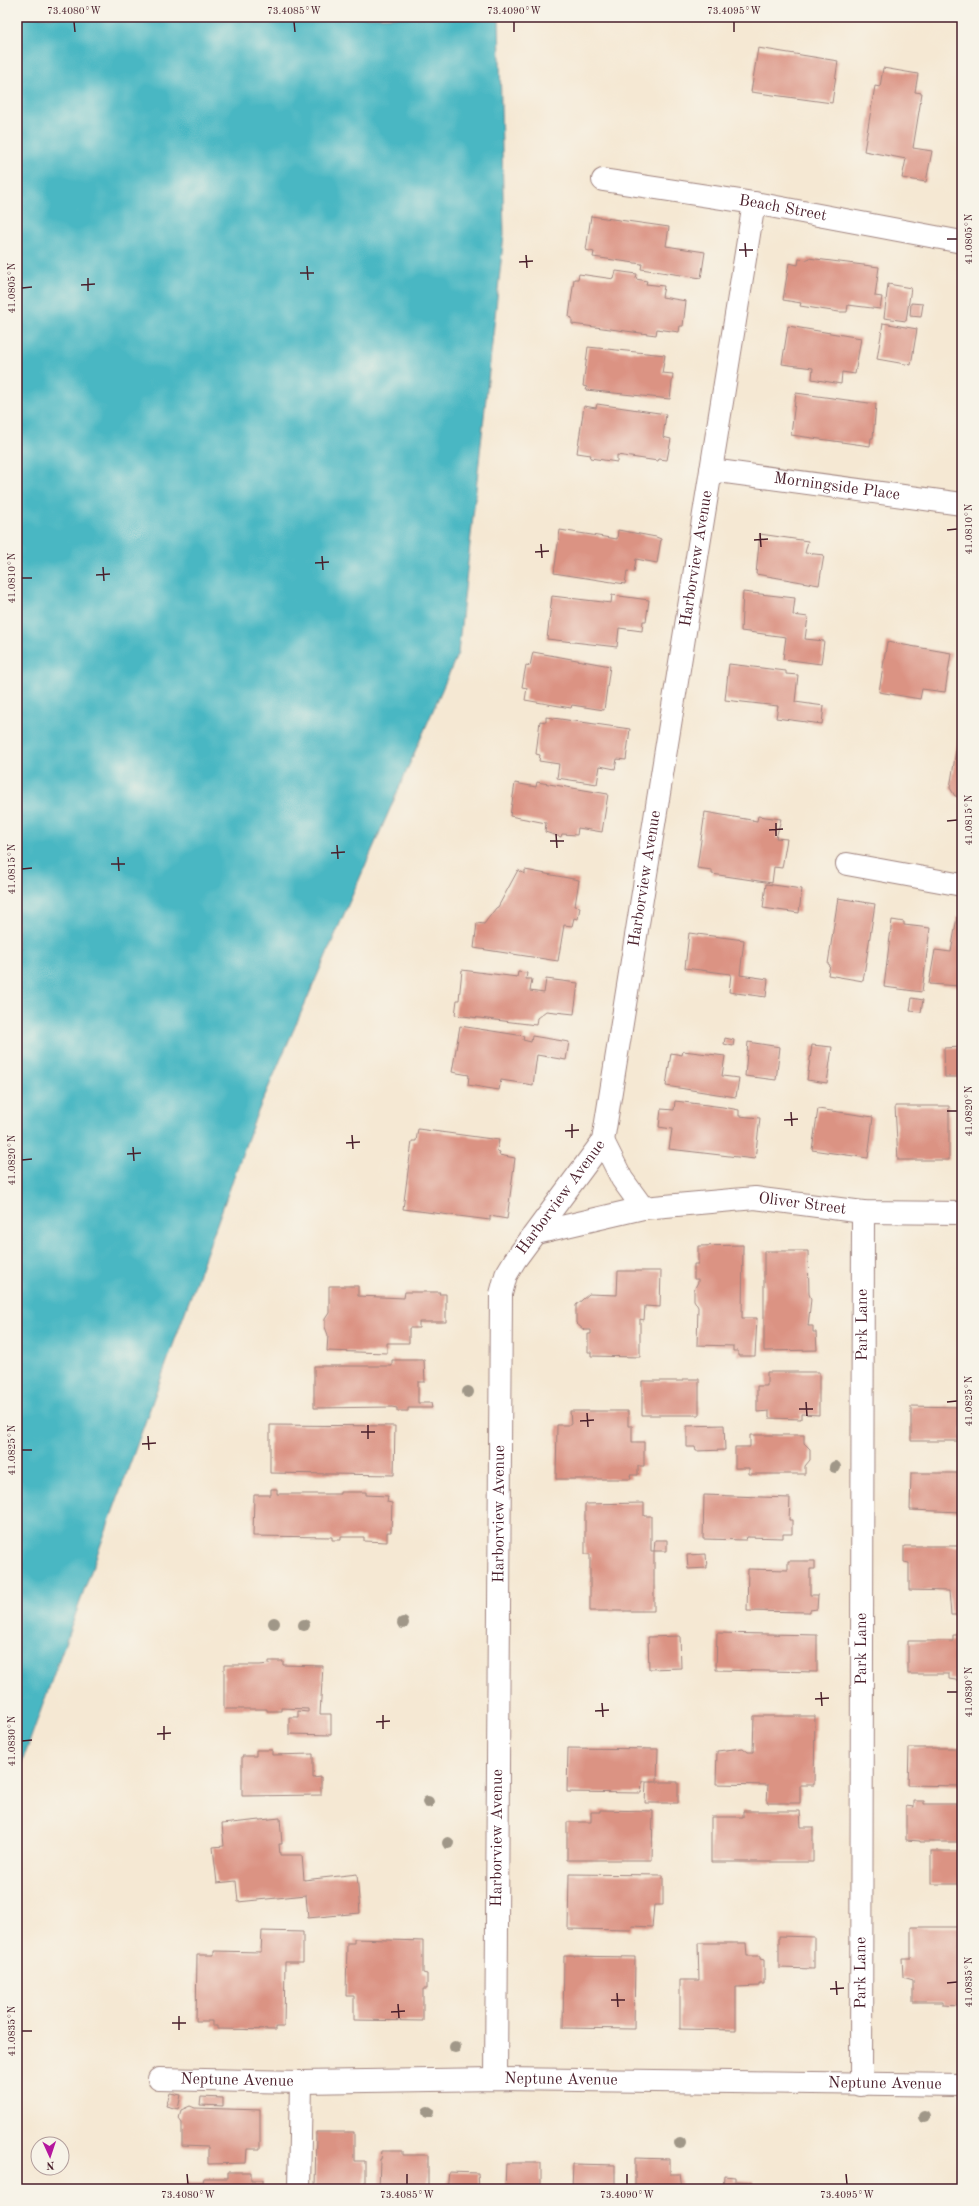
<svg xmlns="http://www.w3.org/2000/svg" width="979" height="2206" viewBox="0 0 979 2206" font-family="'Old Standard TT',serif">
<rect width="100%" height="100%" fill="#f7f3e8"/>
<filter id="ink" filterUnits="userSpaceOnUse"><feTurbulence type="fractalNoise" baseFrequency=".025" numOctaves="2"/><feDisplacementMap in="SourceGraphic" scale="8" xChannelSelector="R" yChannelSelector="G"/><feConvolveMatrix kernelMatrix="1 2 1 2 8 2 1 2 1" color-interpolation-filters="sRGB"/></filter>
<filter id="wash" filterUnits="userSpaceOnUse"><feTurbulence type="fractalNoise" baseFrequency=".012" numOctaves="4" result="noise"/><feDisplacementMap in="SourceGraphic" scale="16" xChannelSelector="R" yChannelSelector="G"/><feGaussianBlur stdDeviation="0.9" result="paint"/><feColorMatrix in="noise" values="0 0 0 0 0 0 0 0 0 0 0 0 0 0 0 0 0 1.4 0 .05"/><feComposite in="paint" operator="in"/></filter>
<g filter="url(#wash)">
<rect width="100%" height="100%" fill="#f5e8d3"/>
<path fill="#49b7c3" stroke="#4a6b77" d="M17,17H499L504,235L458,653L256,1116L17,1776Z"/>
<g id="blocks">
<g fill="#db9383">
<path d="M758,48L838,61L832,103L751,92Z"/>
<path d="M883,68L918,74L915,92L922,93L913,148L932,151L926,182L902,178L906,159L864,151L875,86L880,87Z"/>
<path d="M591,216L669,227L666,246L705,252L701,278L641,269L642,264L593,257L594,252L586,250Z"/>
<path d="M808,258L879,267L875,296L882,297L880,309L848,305L847,312H839L800,306L801,303L783,300L789,263L798,265L799,259L808,260Z"/>
<path d="M616,271L637,274L636,279L647,281L646,284L664,286L662,297L686,301L683,326H680L679,332L657,329L656,335L572,324V318L569,317L574,279H578L579,274L614,279Z"/>
<path d="M888,284L911,288L906,321L884,318Z"/>
<path d="M911,303L923,304L921,317L910,316Z"/>
<path d="M883,323L917,329L911,365L877,359Z"/>
<path d="M788,326L861,338L855,374L842,372L841,384L812,379L813,368L782,364Z"/>
<path d="M588,347L665,355L662,373L673,374L670,399L586,390L587,387L583,386Z"/>
<path d="M796,393L876,404L873,438H871L870,446L791,435Z"/>
<path d="M597,404L666,414L663,437L671,439L667,460L659,459L658,461L617,455V462L590,458L591,455L577,453L584,406L596,408Z"/>
<path d="M560,530L617,539L618,530L656,537L661,539L657,563L636,559L634,572L627,571L625,584L554,573Z"/>
<path d="M760,534L808,541L805,553L824,555L819,585L756,574Z"/>
<path d="M743,592L795,598L793,615L808,617L805,639L824,641L821,664L783,659L786,637L741,631Z"/>
<path d="M612,595L649,600L646,621H643L642,631L619,628L617,647L547,639L552,596L611,603Z"/>
<path d="M887,642L951,653L945,692L922,689L920,699L879,692Z"/>
<path d="M533,652L610,666L604,710L572,705L571,708L525,700L527,688L522,687L526,665L530,666Z"/>
<path d="M729,664L786,671V674L798,675L795,702L824,706L822,724L776,718L778,706L725,700Z"/>
<path d="M546,717L630,729L626,760L617,759L615,769L600,766L597,784L557,778L559,764L539,761L540,755L536,754L540,721L546,722Z"/>
<path d="M960,726H962V797L955,796L950,788Z"/>
<path d="M537,782L608,794L602,832L578,828L577,835L562,834L561,837L545,832L546,823L510,816L515,783L536,787Z"/>
<path d="M705,812L757,821L758,816L781,819L776,838L787,839L782,868L774,867L772,883L712,874V870L697,868Z"/>
<path d="M518,870L525,874V870L579,880L575,906L580,907L578,919L574,918L572,926L564,925L558,961L474,948L477,923L484,924L496,908L498,907Z"/>
<path d="M766,884L802,889L799,913L763,908Z"/>
<path d="M838,898L875,904L863,981L828,975L830,965L828,964Z"/>
<path d="M957,917L962,918V986L929,984L935,950L951,952Z"/>
<path d="M892,920L904,922V925L930,928L922,992L884,987Z"/>
<path d="M689,933L744,940L740,975L768,979L766,997L729,992L731,974L685,968Z"/>
<path d="M462,970L517,977L518,972L527,973L526,979H532L530,991L544,993L546,979L578,983L574,1014L546,1011L537,1018L536,1025L455,1015L457,1000H459Z"/>
<path d="M912,998L923,1000L921,1012L910,1011Z"/>
<path d="M460,1026L524,1036L523,1040L531,1042L532,1036L569,1042L566,1060L537,1055L533,1085L501,1080L499,1090L468,1085L469,1075L452,1072Z"/>
<path d="M725,1038L734,1040L733,1046L724,1044Z"/>
<path d="M748,1042L780,1047L776,1080L745,1076Z"/>
<path d="M812,1045L832,1047L827,1083L807,1080Z"/>
<path d="M961,1047L962,1077H945L944,1048Z"/>
<path d="M683,1051L725,1056L722,1076L739,1078L736,1097L666,1086L671,1053L682,1055Z"/>
<path d="M675,1101L723,1107L739,1110V1116L760,1118L755,1159L669,1149L672,1129L659,1127L661,1109L674,1110Z"/>
<path d="M895,1106H949V1160H898Z"/>
<path d="M818,1109L873,1117L868,1158L812,1150Z"/>
<path d="M418,1129L499,1140L497,1151L500,1152L499,1155L515,1158L507,1219L490,1216V1220L403,1209L412,1141H416Z"/>
<path d="M743,1245L742,1318H757L755,1356H738V1351H733V1346L697,1345L698,1307L694,1300V1290L698,1282V1279H694V1264H698V1246Z"/>
<path d="M764,1251H808L809,1294L811,1299L808,1326H813V1332H816L817,1350L764,1351Z"/>
<path d="M618,1271H661L660,1307L645,1306L644,1320L640,1319V1357L591,1356V1352H588V1334H591V1330H584L576,1323V1305L589,1294L617,1295Z"/>
<path d="M329,1286H358V1296L404,1298L405,1292H440L439,1294H446V1322H419V1328H409V1343H387V1353L327,1351L328,1335L325,1327V1319L329,1313Z"/>
<path d="M392,1360H424L425,1382H418V1403H431L432,1408H408V1411H397V1408L392,1407L314,1408V1366H392Z"/>
<path d="M767,1372H819V1415L801,1414V1419L769,1418V1411L757,1412V1386H767Z"/>
<path d="M683,1379H699V1415H642V1381H683Z"/>
<path d="M911,1406L962,1407V1441H911Z"/>
<path d="M570,1411H628V1426H632V1442H644V1466H638V1475H630L631,1479H556L557,1425H571Z"/>
<path d="M270,1425L395,1426L394,1475L270,1473Z"/>
<path d="M724,1425L725,1450L696,1451L695,1447H687V1426Z"/>
<path d="M750,1435H804V1443L810,1449V1460L805,1466V1474H749V1468H735V1447H750Z"/>
<path d="M911,1473H962V1512L910,1510Z"/>
<path d="M271,1489H277V1494H340V1492H366V1495L388,1496L387,1502L392,1503L391,1532H387V1542L364,1541V1537H341V1540H332V1537L253,1536L254,1495H271Z"/>
<path d="M704,1495L790,1498L789,1520H792V1534H783V1538L747,1537L746,1540L703,1539Z"/>
<path d="M644,1503V1516H651V1551H654V1611H590V1554H585V1504Z"/>
<path d="M655,1540H667V1551H654Z"/>
<path d="M904,1546H962V1615H951L949,1591L909,1590V1563L904,1562Z"/>
<path d="M706,1554L707,1568L688,1569L687,1555Z"/>
<path d="M788,1561H815V1569H810V1595H818L817,1609L810,1610V1612L747,1611L748,1569L788,1570Z"/>
<path d="M717,1633L817,1635V1672L716,1670Z"/>
<path d="M953,1635H962V1681L949,1679V1674H908V1641H953Z"/>
<path d="M680,1636L681,1668L649,1669L648,1637Z"/>
<path d="M269,1661H283V1665L323,1666L320,1714H331V1735L289,1734V1717H298V1711L308,1712V1709L281,1708V1711H267V1709H224V1665H260L269,1664Z"/>
<path d="M754,1716H815L814,1785H800V1803H767L768,1785L716,1784L717,1751L743,1748L748,1752H753Z"/>
<path d="M568,1748L658,1749L657,1781H642L641,1793L567,1792Z"/>
<path d="M909,1748H962V1786L908,1785Z"/>
<path d="M256,1750H272V1755L313,1754V1778L321,1777V1795L242,1796V1756H256Z"/>
<path d="M646,1782H678V1803H645Z"/>
<path d="M914,1801H924V1804H962V1842H920V1841L906,1840V1806L914,1807Z"/>
<path d="M600,1810L653,1811L652,1860H567V1822H591V1812H600Z"/>
<path d="M743,1811H800L801,1827H813V1862H711V1817H743Z"/>
<path d="M280,1818L282,1844H279L280,1855H302L304,1880L357,1874L360,1913L308,1918L306,1895L238,1902L236,1881L217,1883L213,1847L224,1846L222,1824Z"/>
<rect x="931" y="1851" width="31" height="33"/>
<path d="M569,1874L663,1875V1905H654L652,1927L632,1926L631,1930L568,1929Z"/>
<path d="M911,1927H962V2006L943,2005V2002H913V1980L903,1977L902,1958H911Z"/>
<path d="M262,1931L303,1932V1962H285L284,2027H276V2030L217,2029V2026H212V2021H196L197,1955H214V1951L261,1952Z"/>
<path d="M779,1936L814,1937V1969L779,1968Z"/>
<path d="M354,1939L423,1941V1973L427,1974V1989H423V2021L354,2020V1996H346L347,1943H354Z"/>
<path d="M698,1943H746L747,1956H760V1959L764,1960V1984H759V1986L736,1987V2030L680,2029V1980H699Z"/>
<path d="M564,1956L635,1957L634,2029L563,2028Z"/>
<path d="M170,2093L181,2095L178,2109L166,2106Z"/>
<path d="M201,2097L223,2098V2106L200,2105Z"/>
<path d="M190,2106L195,2108L260,2110V2149H247L246,2163L208,2164V2147L182,2146V2123L179,2119L181,2110Z"/>
<path d="M316,2132H354V2161H365V2189H315Z"/>
<path d="M382,2151H403V2155H428V2189H379L380,2159H381Z"/>
<path d="M635,2158L670,2159V2174H680L682,2189H635Z"/>
<path d="M506,2163H541V2189H505Z"/>
<path d="M573,2164L615,2165V2189H572Z"/>
<path d="M228,2172H251V2180H263V2189H187V2182H203L204,2178H228Z"/>
<path d="M449,2172L478,2173L479,2189H447Z"/>
<path d="M724,2176L735,2177V2181L753,2182V2189H723Z"/>
</g>
</g>
</g>
<g filter="url(#ink)">
<use href="#blocks" fill-opacity="0" stroke="#a0847f" stroke-width="1"/>
<g fill="none" stroke-linecap="round" stroke-linejoin="round">
<g stroke="#a0847f" stroke-width="24">
<g id="minor">
<path id="s1" d="M603,180L754,203L962,242"/>
<path id="s2" d="M711,470L962,504"/>
<path d="M847,864L962,885"/>
<path d="M603,1141L622,1179L643,1208"/>
<path id="s3" d="M536,1233L643,1208L755,1198L863,1212L962,1213"/>
<path id="s4" d="M159,2079L301,2082L496,2079L962,2085"/>
<path id="s5" d="M496,2079L501,1294L506,1275L515,1260L603,1141L754,203"/>
<path id="s6" d="M861,2085L863,1212"/>
<path d="M299,2189L301,2082"/>
</g>
</g>
<use href="#minor" stroke="#fff" stroke-width="22"/>
</g>
<g fill="#a09788">
<circle cx="468" cy="1392" r="6"/>
<circle cx="835" cy="1467" r="6"/>
<circle cx="274" cy="1623" r="6"/>
<circle cx="403" cy="1623" r="6"/>
<circle cx="304" cy="1625" r="6"/>
<circle cx="428" cy="1802" r="6"/>
<circle cx="448" cy="1843" r="6"/>
<circle cx="455" cy="2047" r="6"/>
<circle cx="428" cy="2112" r="6"/>
<circle cx="924" cy="2117" r="6"/>
<circle cx="680" cy="2143" r="6"/>
</g>
</g>
<path fill="none" stroke="#4a1f2b" stroke-width="1.5" d="M74,22L75,32M294,22L295,32M514,22V32M734,22V32M947,239H957M745,243L746,257M739,250H753M526,255L527,268M519,262L533,261M307,266L308,280M300,273H314M88,278V291M81,285L95,284M22,288L32,287M947,530L957,529M760,533L761,547M754,540L768,539M541,544L542,558M535,552L549,551M322,556L323,570M315,563L329,562M103,567L104,581M96,575L110,574M22,578H32M947,821L957,820M776,823V836M769,830L783,829M556,834L557,848M550,841H564M337,845L338,859M331,853L345,852M118,857L119,871M111,864H125M22,869L32,868M947,1111H957M791,1112L792,1126M784,1120L798,1119M572,1124V1138M565,1131L579,1130M352,1135L353,1149M346,1143L360,1142M133,1147L134,1161M127,1154L141,1153M22,1160L32,1159M806,1402L807,1416M947,1402L957,1401M799,1409H813M587,1413L588,1427M580,1421L594,1420M368,1425V1439M361,1432H375M148,1436L149,1450M142,1444L156,1443M22,1450H32M821,1692L822,1706M947,1692H957M815,1699L829,1698M602,1703L603,1717M595,1711L609,1710M383,1715V1729M376,1722L390,1721M164,1726V1740M157,1734L171,1733M22,1741L32,1740M836,1981L837,1995M947,1983L957,1982M830,1989L844,1988M617,1993L618,2007M611,2000H625M398,2004L399,2018M391,2012L405,2011M179,2016V2030M172,2023H186M22,2031H32M187,2174L188,2184M407,2174V2184M627,2174V2184M846,2174L847,2184"/>
<g text-anchor="middle" dominant-baseline="central" stroke-width="3" stroke-linejoin="round" paint-order="stroke">
<g font-size="16" fill="#4a1f2b" stroke="#f7f3e8">
<text stroke="none"><textPath href="#s1" startOffset="182">Beach Street</textPath></text>
<text stroke="none"><textPath href="#s2" startOffset="127">Morningside Place</textPath></text>
<text stroke="none"><textPath href="#s5" startOffset="1560">Harborview Avenue</textPath></text>
<text stroke="none"><textPath href="#s5" startOffset="1236">Harborview Avenue</textPath></text>
<text stroke="none"><textPath href="#s5" startOffset="900">Harborview Avenue</textPath></text>
<text stroke="none"><textPath href="#s3" startOffset="270">Oliver Street</textPath></text>
<text stroke="none"><textPath href="#s6" startOffset="760">Park Lane</textPath></text>
<text stroke="none"><textPath href="#s5" startOffset="565">Harborview Avenue</textPath></text>
<text stroke="none"><textPath href="#s6" startOffset="436">Park Lane</textPath></text>
<text stroke="none"><textPath href="#s5" startOffset="241">Harborview Avenue</textPath></text>
<text stroke="none"><textPath href="#s6" startOffset="112">Park Lane</textPath></text>
<text stroke="none"><textPath href="#s4" startOffset="78">Neptune Avenue</textPath></text>
<text stroke="none"><textPath href="#s4" startOffset="402">Neptune Avenue</textPath></text>
<text stroke="none"><textPath href="#s4" startOffset="726">Neptune Avenue</textPath></text>
</g>
</g>
<rect width="979" height="2206" fill="none" stroke="#f7f3e8" stroke-width="44"/>
<g transform="translate(50 2156) rotate(177)"><circle r="19" fill="#f7f3e8" stroke="#b29e9c"/>
<path d="M0-3L7 15L0 10L-7 15Z" fill="#b5179e"/>
<text y="-6" font-size="11" font-weight="bold" text-anchor="middle" fill="#4a1f2b">N</text>
</g>
<rect x="22" y="22" width="935" height="2162" fill="none" stroke="#4a1f2b" stroke-width="1.5"/>
<g font-size="10" text-anchor="middle" fill="#4a1f2b">
<text x="74" y="14">73.4080°W</text>
<text x="294" y="14">73.4085°W</text>
<text x="514" y="14">73.4090°W</text>
<text x="734" y="14">73.4095°W</text>
<text transform="translate(968 239) rotate(-90)" y="4">41.0805°N</text>
<text transform="translate(11 288) rotate(-90)" y="4">41.0805°N</text>
<text transform="translate(968 529) rotate(-90)" y="4">41.0810°N</text>
<text transform="translate(11 578) rotate(-90)" y="4">41.0810°N</text>
<text transform="translate(968 820) rotate(-90)" y="4">41.0815°N</text>
<text transform="translate(11 869) rotate(-90)" y="4">41.0815°N</text>
<text transform="translate(968 1111) rotate(-90)" y="4">41.0820°N</text>
<text transform="translate(11 1160) rotate(-90)" y="4">41.0820°N</text>
<text transform="translate(968 1401) rotate(-90)" y="4">41.0825°N</text>
<text transform="translate(11 1450) rotate(-90)" y="4">41.0825°N</text>
<text transform="translate(968 1692) rotate(-90)" y="4">41.0830°N</text>
<text transform="translate(11 1741) rotate(-90)" y="4">41.0830°N</text>
<text transform="translate(968 1982) rotate(-90)" y="4">41.0835°N</text>
<text transform="translate(11 2031) rotate(-90)" y="4">41.0835°N</text>
<text x="188" y="2198">73.4080°W</text>
<text x="407" y="2198">73.4085°W</text>
<text x="627" y="2198">73.4090°W</text>
<text x="847" y="2198">73.4095°W</text>
</g>
</svg>
